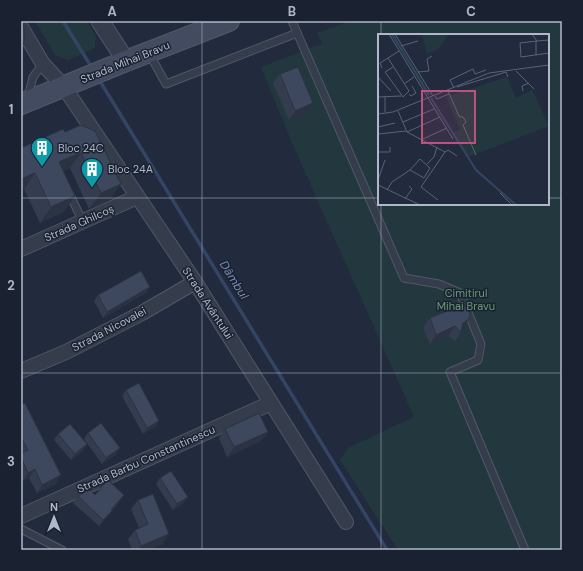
<svg xmlns="http://www.w3.org/2000/svg" width="583" height="571" viewBox="0 0 583 571" font-family="'DM Sans',sans-serif">
<rect width="100%" height="100%" fill="#212b3d"/>
<g fill="#23383e" fill-rule="evenodd">
<path d="M35,21H87L96,37L95,48L68,60L55,55Z"/>
<path d="M351,21H562V550H398L340,460L348,448L414,417L293,145L261,67L322,44L317,33ZM379,35H548V204H379Z"/>
</g>
<g fill="none" stroke-linecap="round" stroke-linejoin="round">
<g stroke="#344465" stroke-width="3.5">
<path d="M63,21L92,68"/>
<path d="M98,78L387,550"/>
</g>
<g stroke="#505867" stroke-width="9">
<g id="service">
<path d="M292,21L404,278L439,284L460,293L481,344L478,360L450,372L525,550"/>
<path d="M149,53L166,84L297,33"/>
<path d="M28,97L33,77L43,64"/>
<path d="M69,193L83,222"/>
<path d="M21,529L62,550"/>
</g>
</g>
<g stroke="#505867" stroke-width="16">
<g id="minor">
<path d="M21,27L43,64L64,87L195,282L346,522"/>
<path d="M21,249L137,197"/>
<path d="M21,371L66,352L142,313L195,282"/>
<path d="M21,516L271,403"/>
</g>
</g>
<g stroke="#505867" stroke-width="19">
<path id="tertiary" d="M100,21L126,61"/>
</g>
<g stroke="#505867" stroke-width="22">
<path id="secondary" d="M21,104L126,61L229,21"/>
</g>
<use href="#service" stroke="#353d4d" stroke-width="7"/>
<use href="#minor" stroke="#353d4d" stroke-width="14"/>
<use href="#tertiary" stroke="#353d4d" stroke-width="17"/>
<use href="#secondary" stroke="#434b60" stroke-width="20"/>
</g>
<g fill="#343d50">
<path d="M280,74L313,103L307,113L289,120L273,83Z"/>
<path d="M81,125L110,200L89,209L70,168L63,171L64,212L40,223L24,189L21,190L65,132Z"/>
<path d="M146,293L103,318L94,301L98,295Z"/>
<path d="M449,305L469,319L462,329L461,332L455,341L448,336L430,344L423,328L430,318L444,312Z"/>
<path d="M126,390L159,421L155,427L143,434L122,396Z"/>
<path d="M21,405L56,484L37,493L29,478L23,481L21,478Z"/>
<path d="M225,429L268,432L261,441L227,457L219,438Z"/>
<path d="M88,433L120,448L115,455L102,464L84,439Z"/>
<path d="M58,434L87,444L83,451L71,460L54,440Z"/>
<path d="M160,478L184,503L173,510L156,484Z"/>
<path d="M95,495H124L120,501L112,511L107,517L99,526L73,503L78,496Z"/>
<path d="M138,500L163,544L147,550H132L128,539L135,530L139,528L131,509Z"/>
</g>
<g fill="#2b3241">
<path d="M313,103L307,113L289,120L295,111Z"/>
<path d="M81,153L70,168L59,172V162L70,157Z"/>
<path d="M35,173L24,189L21,190V179Z"/>
<path d="M121,184L110,200L89,209L101,193Z"/>
<path d="M75,196L64,212L40,223L51,207Z"/>
<path d="M150,287L146,293L103,318L107,312Z"/>
<path d="M469,319L463,328L460,330L463,323Z"/>
<path d="M455,326L448,336L430,344L436,335Z"/>
<path d="M159,421L155,427L143,434L147,428Z"/>
<path d="M268,432L261,441L227,457L234,447Z"/>
<path d="M87,444L83,451L71,460L75,454Z"/>
<path d="M120,448L115,455L102,464L106,458Z"/>
<path d="M35,469L29,478L23,481L28,473Z"/>
<path d="M61,475L56,484L37,493L42,485Z"/>
<path d="M124,495L120,501L108,515L112,511L107,517L99,526L111,510Z"/>
<path d="M188,497L184,503L173,510L177,504Z"/>
<path d="M169,534L163,544L147,550H138L141,546Z"/>
</g>
<g fill="#3d475d" stroke="#2b3241">
<path d="M21,21H22L24,30V42L21,50Z"/>
<path d="M298,67L313,103L295,111L280,74Z"/>
<path d="M81,125L95,131L121,184L101,193L81,153L70,157L59,162L75,196L51,207L35,173L21,179V148L63,129L65,132Z"/>
<path d="M141,271L150,287L107,312L98,295Z"/>
<path d="M449,305H454L457,307L461,306H467L469,310L470,314L469,319L463,323L461,332L455,326L436,335L430,318L447,311Z"/>
<path d="M139,383L159,421L147,428L126,390Z"/>
<path d="M25,403L61,475L42,485L35,469L28,473L21,457V453L28,450L21,437V405Z"/>
<path d="M259,413L268,432L234,447L225,429Z"/>
<path d="M101,423L120,448L106,458L88,433Z"/>
<path d="M70,424L87,444L75,454L58,434Z"/>
<path d="M171,471L188,497L177,504L160,478Z"/>
<path d="M109,481L124,495L111,510L112,511L103,520L78,496L79,495L90,490L95,495L106,482Z"/>
<path d="M153,494L169,534L141,546L135,530L148,524L138,500Z"/>
</g>
<path fill="none" stroke="#b0b8c8" stroke-width="1" stroke-opacity="0.55" d="M202,21V550M381,21V35M21,198H379M548,198H562M381,204V550M21,373H562"/>
<defs>
<g id="building-pin" transform="scale(1.15)"><path d="M0 17L-7.5 6A9.5 9.5 0 1 1 7.5 6Z" fill="#0f9aa8" stroke="#1a2231"/><path d="M-4-6H4V6H1V3H-1V6H-4ZM-2.5-4.3h1.7v1.8h-1.7ZM.8-4.3h1.7v1.8H.8ZM-2.5-1h1.7V.8h-1.7ZM.8-1h1.7V.8H.8Z" fill="#fff"/></g>
</defs>
<g fill-rule="evenodd">
<use href="#building-pin" x="42" y="148"/>
<use href="#building-pin" x="92" y="169"/>
</g>
<g text-anchor="middle" dominant-baseline="central" stroke-width="3" stroke-linejoin="round" paint-order="stroke">
<g font-size="11" fill="#b0b8c8" stroke="#1a2231">
<text transform="translate(125 62) rotate(-22)">Strada Mihai Bravu</text>
<text transform="translate(79 223) rotate(-24)">Strada Ghilcoș</text>
<text transform="translate(208 303) rotate(57)">Strada Avântului</text>
<text transform="translate(109 329) rotate(-28)">Strada Nicovalei</text>
<text transform="translate(146 459) rotate(-24)">Strada Barbu Constantinescu</text>
</g>
<g font-size="11" fill="#b0b8c8" stroke="#1a2231" text-anchor="start">
<text x="58" y="148">Bloc 24C</text>
<text x="108" y="169">Bloc 24A</text>
</g>
<g font-size="11" fill="#669b76" stroke="#1a2231">
<text x="466" y="293">Cimitirul<tspan x="466" dy="13">Mihai Bravu</tspan></text>
</g>
<g font-size="12" font-style="italic" fill="#768bb2" stroke="#1a2231">
<text transform="translate(234 280) rotate(58)">Dâmbul</text>
</g>
</g>
<g transform="translate(378 34)">
<rect width="171" height="171" fill="#212b3d"/>
<path d="M12,0H16L35,31L32,33ZM44,0H71L60,15L49,20ZM36,32L52,60V61L50,62L33,34ZM129,43L138,64L154,56L171,92L90,123L75,99L82,95L68,63Z" fill="#23383e"/>
<path fill="none" stroke="#344465" stroke-width="2" d="M14,0L51,61M53,64L98,136L138,171"/>
<path fill="none" stroke="#5a6375" stroke-width="1" d="M11,0L75,105M17,0L55,62M154,0L159,7L171,6M158,7V21M159,7L142,9L143,23L171,19M23,12L40,7M15,33L7,38L25,63L31,57L10,24L21,17M4,34L2,29L10,24M138,37L156,55M40,38L51,37L49,25L54,22M0,43L13,57M26,50L36,43M79,53L128,38L130,43M76,54L72,46L95,35L97,40L108,36M70,57L81,82L86,84L88,88L85,91L98,121M145,57L144,52L151,49M31,60L33,62L38,59L34,52M57,62L59,65L71,60M0,63L23,62M20,77L29,98L67,118L43,153L60,166M7,78V63M0,80L15,78L111,39L171,31M25,88L56,75M0,93L17,89M29,98L62,83M0,100L28,97M45,105L69,94M0,118H12V113M67,118L70,116L79,122M49,130L56,123L59,113M0,146L7,126M0,151L42,171M9,156L14,148L32,136L46,144L52,134L42,125L32,136M122,159L134,171M27,165L34,155L31,152"/>
<path fill="#bc5081" fill-opacity="0.15" stroke="#bc5081" stroke-width="2" d="M44,57H97V109H44Z"/>
<rect width="171" height="171" fill="none" stroke="#b0b8c8" stroke-width="2"/>
</g>
<rect width="583" height="571" fill="none" stroke="#1a2231" stroke-width="44"/>
<g transform="translate(54 517)" stroke="#1a2231" stroke-width="3" paint-order="stroke">
<path d="M0-3L7 15L0 10L-7 15Z" fill="#b0b8c8"/>
<text y="-6" font-size="11" font-weight="bold" text-anchor="middle" fill="#b0b8c8">N</text>
</g>
<rect x="22" y="22" width="539" height="527" fill="none" stroke="#b0b8c8" stroke-width="1.5"/>
<g font-size="13" text-anchor="middle" font-weight="bold" fill="#b0b8c8">
<text x="112" y="16">A</text>
<text x="292" y="16">B</text>
<text x="471" y="16">C</text>
<text x="11" y="114">1</text>
<text x="11" y="290">2</text>
<text x="11" y="466">3</text>
</g>
</svg>
